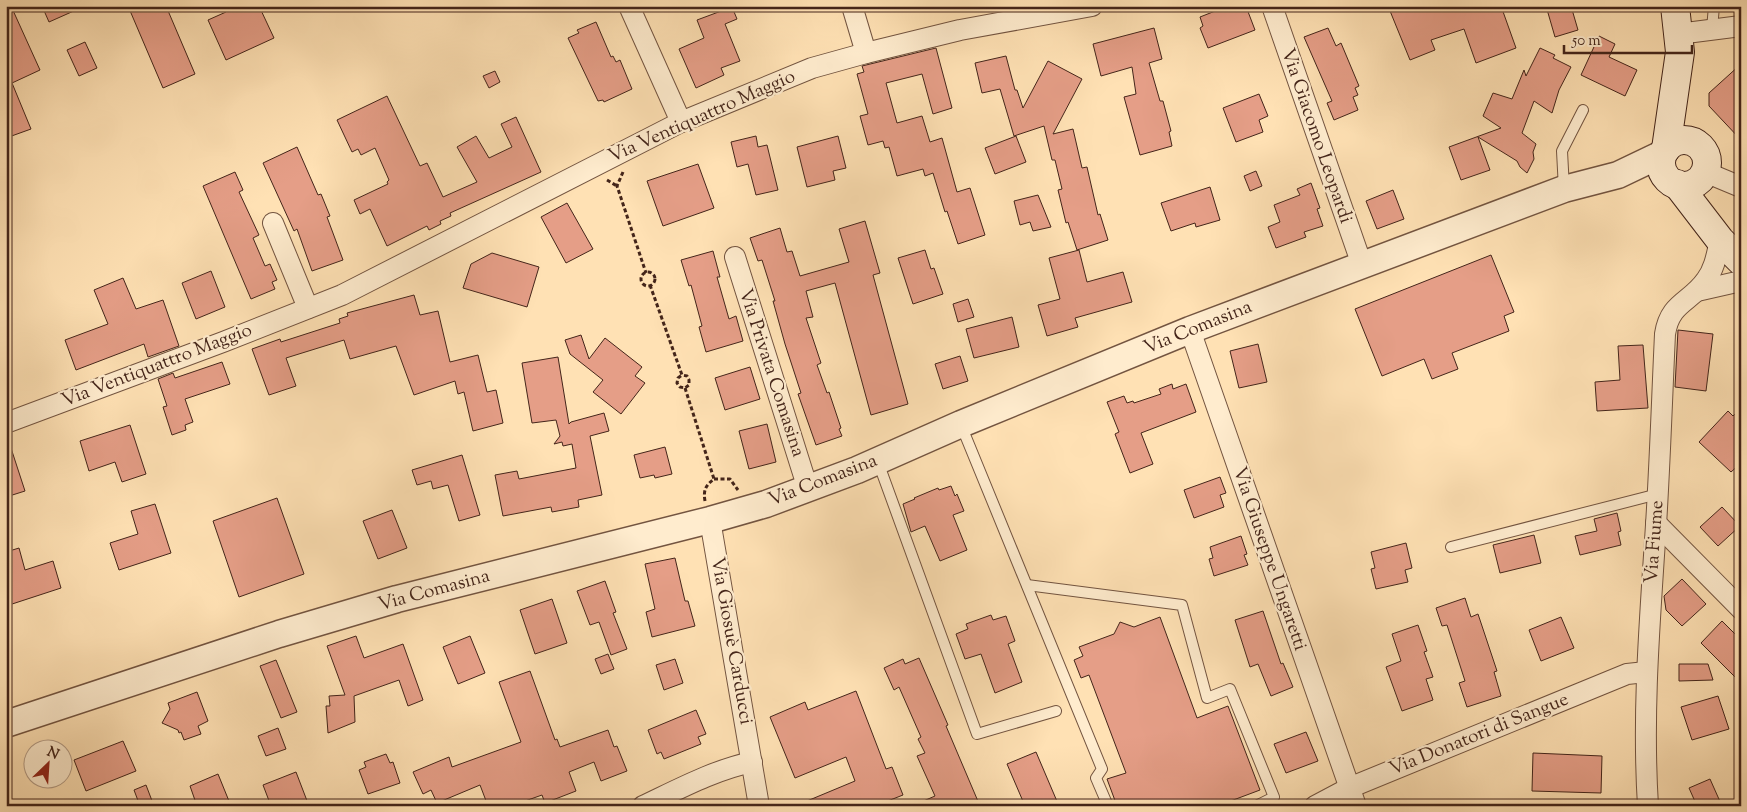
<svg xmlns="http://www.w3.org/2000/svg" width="1747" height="812" viewBox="0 0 1747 812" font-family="'Sorts Mill Goudy',serif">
<rect width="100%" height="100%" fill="#ffe1b4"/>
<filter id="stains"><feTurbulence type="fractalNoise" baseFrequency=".004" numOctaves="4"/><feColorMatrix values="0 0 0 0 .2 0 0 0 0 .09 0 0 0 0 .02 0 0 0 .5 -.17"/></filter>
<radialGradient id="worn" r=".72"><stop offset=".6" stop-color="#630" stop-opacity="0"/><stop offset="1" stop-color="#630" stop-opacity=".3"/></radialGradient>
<g fill="#e59e87" stroke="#44251a">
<path d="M6,6H11L40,70L12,83L31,129L6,138Z"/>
<path d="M42,6H85L49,22Z"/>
<path d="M128,6H166L195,74L163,88Z"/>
<path d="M224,6H259L274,38L226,60L208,20L226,12Z"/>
<path d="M1228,6H1242L1244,10L1247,9L1255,30L1208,48L1200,28L1203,26L1200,17Z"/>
<path d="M1388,6H1501L1516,48L1476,63L1464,29L1431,40L1435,50L1410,60Z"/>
<path d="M1546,6H1571L1578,30L1555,37Z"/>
<path d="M732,7L737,19L725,24L740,61L721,68L724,75L696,88L679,49L704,38L697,20Z"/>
<path d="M596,22L611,57L613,56L616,62L620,60L632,89L604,102L603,100L598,101L568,38L579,33L577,30Z"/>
<path d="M1154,28L1162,59L1149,63L1160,101H1163L1171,131L1169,132L1172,146L1140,155L1124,97L1136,94L1132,67L1101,76L1093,44Z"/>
<path d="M1328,28L1336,46L1341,43L1359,86L1355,88L1358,95L1353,97L1358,110L1334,120L1327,103L1332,101L1304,37Z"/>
<path d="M1599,36L1615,44L1609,57L1637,70L1625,96L1581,75Z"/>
<path d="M85,42L97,68L79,76L67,50Z"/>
<path d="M936,48L952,108L933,114L922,74L886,83L897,123L922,116L930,142L942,138L957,192L970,188L985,235L958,244L947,211L945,212L933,173L925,176L923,169L897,176L889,147L885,148L883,141L868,145L860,116L868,114L857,74L864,72L862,66Z"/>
<path d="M1540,48L1555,55L1553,58L1571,67L1559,90L1552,113L1534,101L1522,133L1536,144L1533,152L1534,159L1527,173L1520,167L1517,161L1478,137L1490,170L1461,180L1449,147L1501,128L1483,116L1493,93L1512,99L1524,70L1526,76Z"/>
<path d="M1006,56L1015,90H1017L1023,108L1048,61L1082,79L1053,134L1073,129L1082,168L1087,167L1098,215L1100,214L1108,240L1077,250L1068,222L1066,223L1058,190L1062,189L1055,160H1052L1044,126L1014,136L1000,89L982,93L975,63Z"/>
<path d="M1741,64V140L1709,106V93Z"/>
<path d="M495,71L500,82L489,88L483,76Z"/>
<path d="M1259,94L1268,116L1259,120L1263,132L1236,142L1223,108Z"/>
<path d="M387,96L420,166L427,163L443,197L477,182L457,147L476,136L489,158L512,147L501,124L516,117L541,172L450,213L451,216L440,221L441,224L429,230L427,226L387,246L370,209L360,214L354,200L388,184L387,182L389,180L375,148L361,155L358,149L352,152L337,120Z"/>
<path d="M756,136L758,147L767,145L778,190L756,195L748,164L737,167L731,142Z"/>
<path d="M838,136L846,168L833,171L835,180L807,187L797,147Z"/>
<path d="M1016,136L1026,162L995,174L985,148Z"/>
<path d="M297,147L318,195L321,194L330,216L327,217L343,260L312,271L297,229L294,231L263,163Z"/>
<path d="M698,164L714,208L663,226L647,181Z"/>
<path d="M1256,171L1262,186L1250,191L1244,176Z"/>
<path d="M235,172L243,190L239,192L259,235L253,238L265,266L270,264L277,280L272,282L275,289L251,299L203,186Z"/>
<path d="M1311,183L1320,208L1317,209L1323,226L1304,232L1306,237L1276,248L1268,227L1280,222L1274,205L1300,195L1297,189Z"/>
<path d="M1210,187L1220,220L1196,227L1195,223L1171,231L1161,203Z"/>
<path d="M1393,190L1404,219L1377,229L1366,201Z"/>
<path d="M1038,195L1051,227L1033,231L1030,222L1020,225L1014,201Z"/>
<path d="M567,203L593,249L566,263L541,217Z"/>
<path d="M865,221L880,273L873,275L908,404L871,415L835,283L806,291L813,317L806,318L821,363L817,365L827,393L829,392L841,428L839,429L842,436L816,445L798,394L801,393L785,344L773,301H775L762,260L758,261L750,238L780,228L787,252L792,251L800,276L849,262L839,229Z"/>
<path d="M925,250L931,269L934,268L943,294L913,304L898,258Z"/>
<path d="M1079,250L1087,282L1123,272L1132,302L1075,318L1078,327L1047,336L1038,305L1060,299L1049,258Z"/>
<path d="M713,251L720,277H717L729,319L736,316L743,341L706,352L699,327L702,326L691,285L689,286L681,260Z"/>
<path d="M492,253L539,267L527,307L463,288L471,264Z"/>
<path d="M1491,255L1514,312L1504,316L1509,331L1452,353L1458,369L1432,379L1424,359L1382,376L1355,309Z"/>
<path d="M211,271L225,307L196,319L182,283Z"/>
<path d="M123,278L136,309L163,300L179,346L148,357L144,344L76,370L65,340L108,324L94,290Z"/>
<path d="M414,295L420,315L438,311L450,362L478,355L487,392L496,390L503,423L473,431L464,392L458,394L455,381L414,395L396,346L350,359L344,340L286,358L296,386L269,395L252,349L280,339L281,342L340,323L339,319L348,316L347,313Z"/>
<path d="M968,299L974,317L958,322L953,304Z"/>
<path d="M1012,317L1019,347L974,358L966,329Z"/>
<path d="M1678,330L1713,334L1706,391L1675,387Z"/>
<path d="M581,335L589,359L605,338L642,367L635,376L645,383L621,414L593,392L603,380L570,354L565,340Z"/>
<path d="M1258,344L1267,382L1239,388L1230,351Z"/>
<path d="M1643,345L1648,408L1597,411L1595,382L1620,380L1618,346Z"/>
<path d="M960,356L968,381L943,389L935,364Z"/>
<path d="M558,357L569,424L571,422L604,413L609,431L590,436L602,495L578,500L579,507L552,512L551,507L503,516L495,475L517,471L519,479L576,468L572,444L563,446L562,442L554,444L560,436L556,420L532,423L522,363Z"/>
<path d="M222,362L230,384L185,399L193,422L185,425L186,430L172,435L163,407L167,406L158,379L173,373L175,378Z"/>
<path d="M750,367L760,399L725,410L715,378Z"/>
<path d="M1172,384L1173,389L1186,384L1196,412L1141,433L1153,464L1130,473L1115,434L1119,432L1107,402L1124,396L1127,403L1133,401L1134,403L1161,394L1159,389Z"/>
<path d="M1741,408V463L1731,472L1699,442L1728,411L1733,416Z"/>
<path d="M767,424L776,462L749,469L739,431Z"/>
<path d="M130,425L146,474L122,482L115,462L89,471L80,441Z"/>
<path d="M9,442L25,491L6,497V443Z"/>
<path d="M665,447L672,474L655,478L654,475L640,478L634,455Z"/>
<path d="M462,455L480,515L459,521L448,485L433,489L431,481L417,485L412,470Z"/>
<path d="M1220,477L1226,493L1220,495L1224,507L1194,518L1184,490Z"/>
<path d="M951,486L955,496L957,494L964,511L953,515L967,550L940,561L925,526L911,532L903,504L915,499L914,498L938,488L939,490Z"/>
<path d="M277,498L304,574L239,597L213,521Z"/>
<path d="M155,504L171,553L119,570L110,543L138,534L131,511Z"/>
<path d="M1722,507L1740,526L1718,546L1700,527Z"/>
<path d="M392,510L407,548L378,559L363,521Z"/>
<path d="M1617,513L1621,531L1618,532L1621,545L1580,555L1575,536L1597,531L1594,519Z"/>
<path d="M1534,535L1541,563L1500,573L1493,545Z"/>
<path d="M1241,536L1247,554L1244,555L1248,565L1214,576L1209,559L1213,558L1210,547Z"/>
<path d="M1406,543L1412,568L1405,570L1408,582L1376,589L1371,569L1375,568L1371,552Z"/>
<path d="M19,548L25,570L53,561L61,588L6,606V552Z"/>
<path d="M675,558L685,601H688L695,626L652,637L646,612L655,609L645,564Z"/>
<path d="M1682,579L1706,604L1682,626L1666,610L1664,596Z"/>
<path d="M605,581L616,612L613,613L627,649L611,655L599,622L590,625L577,591Z"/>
<path d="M1465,598L1471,617L1478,614L1497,671L1494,672L1501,696L1467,707L1459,683L1465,681L1447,625L1442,626L1436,608Z"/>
<path d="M552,599L567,643L535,654L520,610Z"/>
<path d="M1263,611L1281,664L1283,663L1293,687L1271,696L1258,664L1250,667L1235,620Z"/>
<path d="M991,615L993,620L1006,616L1015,641L1008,644L1022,682L995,693L981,654L965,659L956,634L968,629L966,624Z"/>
<path d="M1160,617L1197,718L1228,706L1260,790L1228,802L1229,806H1117L1107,779L1126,773L1089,675L1081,678L1074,660L1083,656L1079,647L1114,634L1120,622L1134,627Z"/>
<path d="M1561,617L1574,648L1541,661L1529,630Z"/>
<path d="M1722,621L1741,640V683L1701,643Z"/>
<path d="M1418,625L1427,651L1424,652L1433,677L1426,679L1433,700L1402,711L1386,667L1401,661L1392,634Z"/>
<path d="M356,636L364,658L403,644L423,700L408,706L399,680L354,696L355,722L328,733L326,706H330L329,696L345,695L327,646Z"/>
<path d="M470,636L485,673L458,684L443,647Z"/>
<path d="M608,654L614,669L601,674L595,659Z"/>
<path d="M919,658L948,725L946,726L980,806H912L935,796L917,756L925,753L918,739L921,737L899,687L894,690L884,668L903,659L905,664Z"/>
<path d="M675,659L683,683L664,690L656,665Z"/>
<path d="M276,660L297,712L281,718L260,666Z"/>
<path d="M1679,664H1708L1713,680L1679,681Z"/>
<path d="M530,671L555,740L557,739L560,747L608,730L614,747L617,746L627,771L601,781L594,762L569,772L576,791L545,803L542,795L511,806H488L480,785L437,803L431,790L423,794L413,772L449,757L452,767L521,742L499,682Z"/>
<path d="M856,691L886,769L892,767L903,795L875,806H795L855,781L846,757L795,778L770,717L805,702L808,710Z"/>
<path d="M197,692L208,721L198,726L201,734L184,740L181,732L179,733L178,730L162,723L170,709L168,703Z"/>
<path d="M1718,696L1729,729L1692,740L1681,707Z"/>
<path d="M696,710L706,734L698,737L701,744L664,759L661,752L657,754L648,730Z"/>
<path d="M278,728L286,749L266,756L258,736Z"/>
<path d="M1306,732L1318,761L1286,773L1274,744Z"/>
<path d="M123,741L136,771L86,791L74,760Z"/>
<path d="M1036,752L1059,806H1025L1007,764Z"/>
<path d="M1533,753L1602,756L1601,793L1532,791Z"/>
<path d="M386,754L390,763L393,762L400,783L368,794L359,770L366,767L364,762Z"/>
<path d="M296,772L309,806H271L263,785Z"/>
<path d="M218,774L231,806H197L190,786Z"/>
<path d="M1710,779L1722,806H1697L1689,788Z"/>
<path d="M146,785L154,806H140L134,790Z"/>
</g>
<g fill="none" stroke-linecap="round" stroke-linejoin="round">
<g stroke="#735440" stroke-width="12">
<g id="service">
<path d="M1712,29L1714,6"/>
<path d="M1564,189L1562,151L1583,110"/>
<path d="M961,425L1102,769L1096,778L1108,806"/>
<path d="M878,462L977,734L1056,711"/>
<path d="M1451,547L1658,494"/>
<path d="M1027,585L1182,605L1207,698L1230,689L1274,797L1256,806"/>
</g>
</g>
<g stroke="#735440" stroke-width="22">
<g id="minor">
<path d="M629,6L681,122"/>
<path d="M852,6L866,53"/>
<path d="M1272,6L1362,265"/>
<path d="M1678,34L1741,26"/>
<path d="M1705,172L1741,187"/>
<path d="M273,223L308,308"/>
<path d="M735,257L808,489"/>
<path d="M1697,291L1741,281"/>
<path d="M1190,330L1356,806"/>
<path d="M6,423L223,342L342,295L681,122L812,68L866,53L960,30L1092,6"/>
<path d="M710,520L759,806"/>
<path d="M1656,523L1741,609"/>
<path d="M643,806C679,789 714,770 752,762"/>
<path d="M1315,806L1349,788L1627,674L1646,672"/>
<path d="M1648,806C1642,712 1650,619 1656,525C1660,461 1662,398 1665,334C1670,302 1690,303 1706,280C1715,268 1717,253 1720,240"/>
</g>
</g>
<g stroke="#735440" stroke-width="29">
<path id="tertiary" d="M6,724L279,634L397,599L710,520L766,504L857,470L961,424L1190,330L1564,189L1618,175L1664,153"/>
</g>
<g stroke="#44251a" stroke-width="30">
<g id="secondary">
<circle cx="1684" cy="163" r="23"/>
<path d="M1666,149L1680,52L1675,6"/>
<path d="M1677,184L1720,240L1741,261"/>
</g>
</g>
<g stroke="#44251a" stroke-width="3" stroke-dasharray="4 2.5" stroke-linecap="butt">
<path d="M623,172L617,186L646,273"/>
<path d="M607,180L617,186"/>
<circle cx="648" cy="279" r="7"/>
<path d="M650,285L682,375L687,376L689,380V385L685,388L680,387L677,383L678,378L682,375"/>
<path d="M685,388L714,479C706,485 703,490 705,501"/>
<path d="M714,479H730L738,490"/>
</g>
<use href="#service" stroke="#ffecce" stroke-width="10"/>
<use href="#minor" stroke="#ffecce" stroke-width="20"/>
<use href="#tertiary" stroke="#ffecce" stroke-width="26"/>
<use href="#secondary" stroke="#ffecce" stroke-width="28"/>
</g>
<g text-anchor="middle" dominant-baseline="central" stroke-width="4.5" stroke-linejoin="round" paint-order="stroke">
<g font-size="19" fill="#44251a" stroke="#ffecce">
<text transform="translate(702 117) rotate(-24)">Via Ventiquattro Maggio</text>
<text transform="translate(1316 136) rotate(71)">Via Giacomo Leopardi</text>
<text transform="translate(1198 328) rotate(-22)">Via Comasina</text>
<text transform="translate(157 366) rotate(-21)">Via Ventiquattro Maggio</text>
<text transform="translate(771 373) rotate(72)">Via Privata Comasina</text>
<text transform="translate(823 481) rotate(-21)">Via Comasina</text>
<text transform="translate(1655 542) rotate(-86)">Via Fiume</text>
<text transform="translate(1269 559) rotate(71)">Via Giuseppe Ungaretti</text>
<text transform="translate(434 591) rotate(-15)">Via Comasina</text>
<text transform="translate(731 641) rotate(80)">Via Giosuè Carducci</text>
<text transform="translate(1479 735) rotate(-22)">Via Donatori di Sangue</text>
</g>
</g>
<rect width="1747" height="812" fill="none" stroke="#ffe1b4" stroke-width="25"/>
<rect x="8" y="8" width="1732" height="797" fill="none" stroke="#44251a" stroke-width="2.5"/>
<rect x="12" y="12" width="1722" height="787" fill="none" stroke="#44251a"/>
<g transform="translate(48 764) rotate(25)"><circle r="24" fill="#ffecce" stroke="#b49c86"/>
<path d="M0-4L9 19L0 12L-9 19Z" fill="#8f2418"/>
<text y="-8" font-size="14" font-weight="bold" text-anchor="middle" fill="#44251a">N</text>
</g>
<path d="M1564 45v8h128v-8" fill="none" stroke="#44251a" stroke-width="2.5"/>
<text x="1572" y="45" font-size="15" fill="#44251a" stroke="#ffecce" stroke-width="4" paint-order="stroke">50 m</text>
<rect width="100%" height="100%" filter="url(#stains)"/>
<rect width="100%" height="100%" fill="url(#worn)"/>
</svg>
